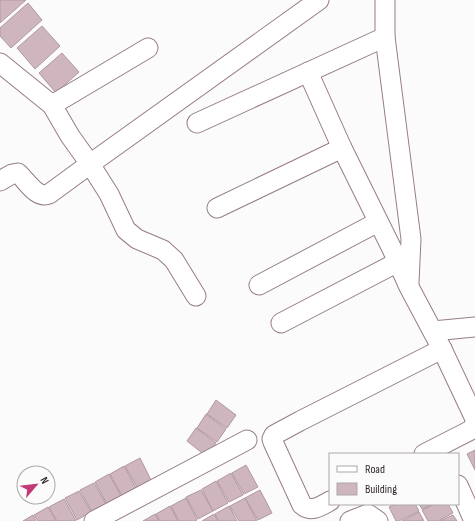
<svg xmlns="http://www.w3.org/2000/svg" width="475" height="521" viewBox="0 0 475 521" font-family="'Sofia Sans Condensed',sans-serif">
<rect width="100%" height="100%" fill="#fbfbfb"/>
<g fill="#cfb5bd" stroke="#b1989f">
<path d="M0,0H26L0,23Z"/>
<path d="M28,3L42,20L11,48L0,36V28Z"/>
<path d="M42,26L60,46L35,69L17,48Z"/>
<path d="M62,53L79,72L56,93L39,73Z"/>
<path d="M216,400L236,415L227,428L207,414Z"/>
<path d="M206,414L226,429L217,442L197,428Z"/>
<path d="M196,428L216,443L206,456L187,441Z"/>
<path d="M475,450V470L467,454Z"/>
<path d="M140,458L151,480L137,487L125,466Z"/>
<path d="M246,465L258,487L244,494L232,473Z"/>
<path d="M124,466L136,488L122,496L110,474Z"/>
<path d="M231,473L243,495L229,502L217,481Z"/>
<path d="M109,474L121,496L107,504L95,482Z"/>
<path d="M216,481L228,503L213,511L202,489Z"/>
<path d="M94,483L106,504L92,512L80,490Z"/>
<path d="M201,490L213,511L198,519L186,497Z"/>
<path d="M260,490L272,513L258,520L245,498Z"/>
<path d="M79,491L91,512L77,520L65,498Z"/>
<path d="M186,498L197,520L195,521H179L171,506Z"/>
<path d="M245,498L257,521H239L230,506Z"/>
<path d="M64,499L76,521H57L49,507Z"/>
<path d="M396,504H415L419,511L399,521H396L389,507Z"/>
<path d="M419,504H433L422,509Z"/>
<path d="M435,504H448L453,513L438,521H428L422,510Z"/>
<path d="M170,506L178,521H160L156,514Z"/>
<path d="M229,506L237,521H219L215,514Z"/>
<path d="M48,507L56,521H38L34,515Z"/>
<path d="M419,512L424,521H402Z"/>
<path d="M155,514L159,521H143Z"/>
<path d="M214,514L218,521H202Z"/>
<path d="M33,515L36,521H23Z"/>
<path d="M453,515L457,521H440Z"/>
</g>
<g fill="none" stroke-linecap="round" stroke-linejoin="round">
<g stroke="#967d85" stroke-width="21">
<g id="minor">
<path d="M385,0V37L411,239L409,283"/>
<path d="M0,63L52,105L70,136L90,164L109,194L126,230L137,239L163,250L174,260L196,296"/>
<path d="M308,72L342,148L392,249L408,285L442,349L475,419V424L471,430L424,454"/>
<path d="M52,105L148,48"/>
<path d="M197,123L385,37"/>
<path d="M0,181L12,174L18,173C27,181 36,199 49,194L90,164L319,0"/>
<path d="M217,208L342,148"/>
<path d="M259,285L378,222"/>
<path d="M281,323L398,262"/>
<path d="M433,331L475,327"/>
<path d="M458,485L474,521"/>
<path d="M330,501C321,506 311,513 302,505L273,442L272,439L274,435L300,421L442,349"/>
<path d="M94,521L247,440"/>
<path d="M350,521L368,514L378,521"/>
</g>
</g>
<use href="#minor" stroke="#fff" stroke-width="19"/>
</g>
<rect x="329" y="453" width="130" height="52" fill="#fbfbfb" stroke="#aba7a8"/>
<rect x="337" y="466" width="20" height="6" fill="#ffffff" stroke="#aba7a8"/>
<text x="365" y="473" font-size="12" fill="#33292c">Road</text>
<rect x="337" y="483" width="20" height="12" fill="#cfb5bd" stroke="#aba7a8"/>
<text x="365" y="493" font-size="12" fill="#33292c">Building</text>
<g transform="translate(36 485) rotate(62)"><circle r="19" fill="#fbfbfb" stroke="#aba7a8"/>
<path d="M0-3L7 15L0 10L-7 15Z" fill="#c23976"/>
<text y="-6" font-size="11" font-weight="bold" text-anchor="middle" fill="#33292c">N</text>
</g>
</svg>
